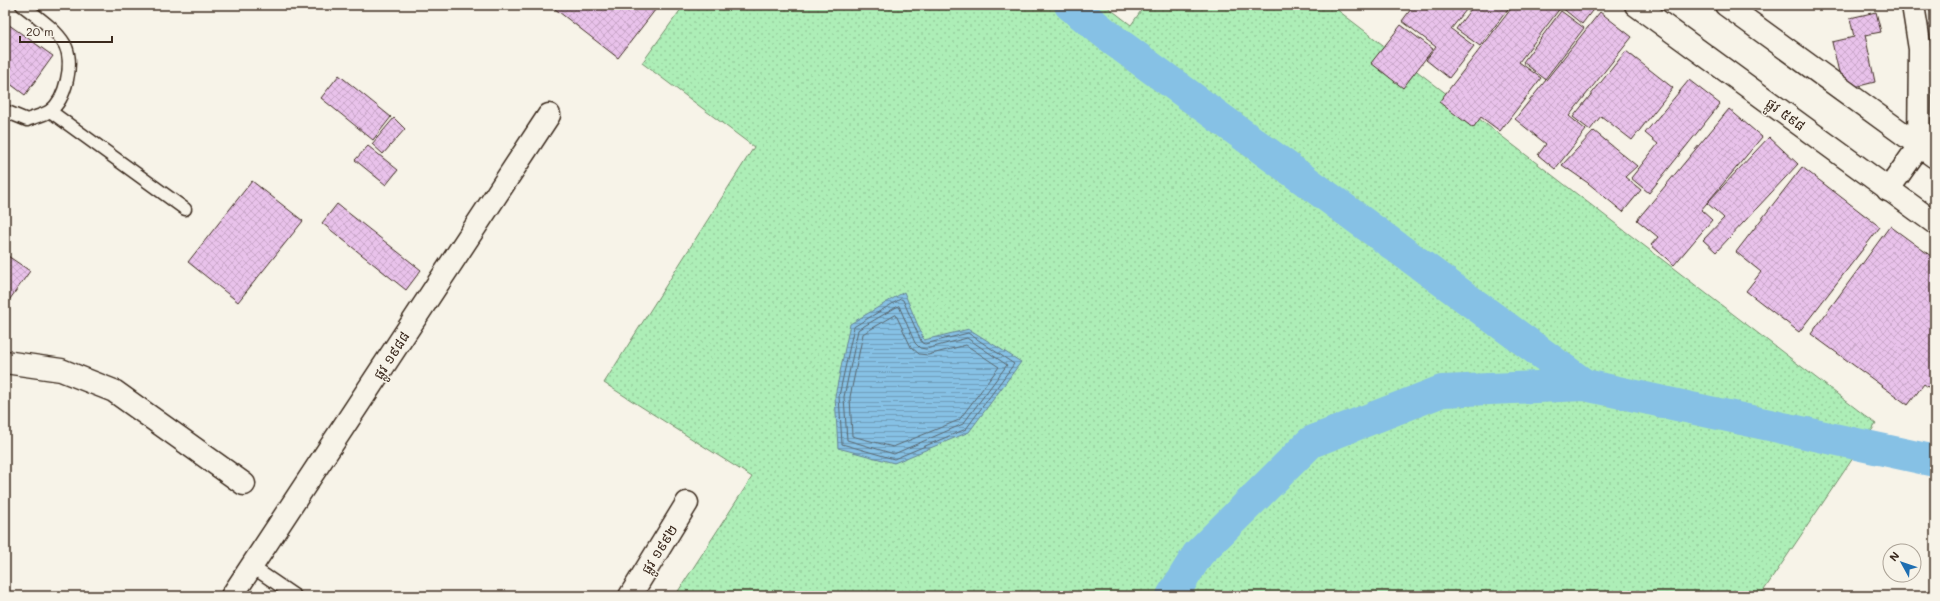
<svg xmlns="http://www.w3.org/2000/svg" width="1940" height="601" viewBox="0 0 1940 601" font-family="Mali,'Noto Sans Khmer',sans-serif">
<defs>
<pattern id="grass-dots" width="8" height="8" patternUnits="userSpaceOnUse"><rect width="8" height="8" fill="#adeeb7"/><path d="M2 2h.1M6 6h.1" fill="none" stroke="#96cc9d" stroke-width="1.8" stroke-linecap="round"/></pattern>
<pattern id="water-rules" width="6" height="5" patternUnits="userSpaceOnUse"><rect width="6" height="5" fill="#86c1e5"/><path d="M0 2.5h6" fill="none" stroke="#6f9db9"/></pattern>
<pattern id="building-cross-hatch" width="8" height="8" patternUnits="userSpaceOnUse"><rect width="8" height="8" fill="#e9c2eb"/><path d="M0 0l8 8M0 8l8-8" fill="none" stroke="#c9a7c9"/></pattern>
</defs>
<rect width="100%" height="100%" fill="#f7f3e8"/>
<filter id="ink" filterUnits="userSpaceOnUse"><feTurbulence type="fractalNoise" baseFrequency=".025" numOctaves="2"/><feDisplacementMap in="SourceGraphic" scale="8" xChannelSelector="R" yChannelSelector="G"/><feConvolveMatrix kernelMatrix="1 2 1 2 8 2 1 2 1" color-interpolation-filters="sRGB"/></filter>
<g filter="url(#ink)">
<path fill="url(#grass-dots)" stroke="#748c6a" d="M684,5H1105L1131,25L1145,5H1331L1876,424L1760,596H675L752,477L604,383L754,147L642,63Z"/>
<path fill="url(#water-rules)" stroke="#688595" d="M904,292L924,340L969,329L1021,362L969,432L894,463L838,448L835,396L850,324Z"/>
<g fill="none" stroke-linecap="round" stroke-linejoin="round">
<g stroke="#59666e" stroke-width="1">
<path d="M901,299L903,300L922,343L925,344L968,333L1014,364L966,429L894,459L842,444L839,396L854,327Z"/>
<path d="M899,306L915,343L920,348L926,349L967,338L1007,365L963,424L894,454L847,440L844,397L858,330Z"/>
<path d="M896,315L911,347L919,354L928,355L966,345L999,367L959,420L893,447L852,436L850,397L863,334Z"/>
</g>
<g stroke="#86c1e5" stroke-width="32">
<path d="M1070,5L1116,42L1585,385"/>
<path d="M1172,596L1198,554L1311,442L1442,391L1585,385L1935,461"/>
</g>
</g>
<g fill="url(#building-cross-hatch)" stroke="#3b2a1e">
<path d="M550,5H659L618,58Z"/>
<path d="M1414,5H1470L1451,29L1474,46L1449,78L1426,60L1436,47L1402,21Z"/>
<path d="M1474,5H1511L1480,46L1456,29Z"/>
<path d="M1514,5H1592L1595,7L1582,24L1561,7L1519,62L1541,78L1500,131L1481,117L1473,128L1439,102Z"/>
<path d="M1561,11L1584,28L1545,79L1523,62Z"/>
<path d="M1600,12L1632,37L1569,116L1586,130L1555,169L1538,155L1546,144L1515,119Z"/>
<path d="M1876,12L1881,32L1865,35L1875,82L1843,90L1832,42L1854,37L1850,18Z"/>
<path d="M5,22L53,56L25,95L5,80Z"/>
<path d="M1401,25L1433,49L1403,88L1371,63Z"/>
<path d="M1626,51L1673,88L1632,140L1601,116L1590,130L1573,117Z"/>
<path d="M339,75L391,117L373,140L321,98Z"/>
<path d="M1689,80L1720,104L1649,193L1631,178L1658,144L1645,133Z"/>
<path d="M1729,109L1762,137L1701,210L1712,220L1674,265L1651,245L1658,237L1637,220Z"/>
<path d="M394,118L405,129L383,154L372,144Z"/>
<path d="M1594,131L1637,166L1625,177L1641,190L1623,212L1588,183L1562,165Z"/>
<path d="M1769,137L1798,164L1716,252L1703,240L1724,218L1707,203Z"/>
<path d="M368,146L398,170L386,185L355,160Z"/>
<path d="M1802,167L1880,227L1799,332L1746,291L1761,272L1736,252Z"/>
<path d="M252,181L303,221L238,302L188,262Z"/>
<path d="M337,204L421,270L406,290L322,223Z"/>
<path d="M1890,226L1935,259V392L1924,384L1908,405L1811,334Z"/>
<path d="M5,254L30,271L5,306Z"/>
</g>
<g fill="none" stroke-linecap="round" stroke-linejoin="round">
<g stroke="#3b2a1e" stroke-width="15">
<g id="service">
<path d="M5,111L27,120C34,117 44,115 50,111C66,99 74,63 65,45C56,29 36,16 22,5"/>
<path d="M50,111L185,209"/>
<path d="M251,566L295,596"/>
</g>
</g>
<g stroke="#3b2a1e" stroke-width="25">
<g id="minor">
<path d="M1919,146L1935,137"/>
<path d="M5,362L61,370L114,391L244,484"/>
<path d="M232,596L549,115"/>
<path d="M630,596L687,503"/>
</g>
</g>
<g stroke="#3b2a1e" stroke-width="25">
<path id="tertiary" d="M1888,190L1919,146L1920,49L1913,5"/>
</g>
<g stroke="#3b2a1e" stroke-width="25">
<g id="primary">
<path d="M1636,5L1935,223"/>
<path d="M1726,5L1935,157"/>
</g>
</g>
<use href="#service" stroke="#f7f3e8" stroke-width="12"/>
<use href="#minor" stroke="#f7f3e8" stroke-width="22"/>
<use href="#tertiary" stroke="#f7f3e8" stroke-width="22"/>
<use href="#primary" stroke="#f7f3e8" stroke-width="22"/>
</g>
</g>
<g text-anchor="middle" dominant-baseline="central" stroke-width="3" stroke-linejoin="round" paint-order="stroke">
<g font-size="14" fill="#3b2a1e" stroke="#f7f3e8">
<text transform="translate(1786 114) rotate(36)">ផ្លូវ ៥៩៨</text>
<text transform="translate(391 355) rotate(-57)">ផ្លូវ ១៩៨៨</text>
<text transform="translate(659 549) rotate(-58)">ផ្លូវ ១៩៩២</text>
</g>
</g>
<rect width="1940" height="601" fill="none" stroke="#f7f3e8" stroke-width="20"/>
<rect x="10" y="10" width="1920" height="581" fill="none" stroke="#3b2a1e" stroke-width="1.5" filter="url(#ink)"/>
<g transform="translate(1902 563) rotate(310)"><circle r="19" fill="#f7f3e8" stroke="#aca397"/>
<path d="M0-3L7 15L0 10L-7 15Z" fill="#1f6fb2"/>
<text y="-6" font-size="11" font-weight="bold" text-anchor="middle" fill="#3b2a1e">N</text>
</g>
<path d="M20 36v6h92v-6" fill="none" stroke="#3b2a1e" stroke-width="2"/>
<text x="26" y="36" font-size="12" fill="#3b2a1e" stroke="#f7f3e8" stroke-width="3" paint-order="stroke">20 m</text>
</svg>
